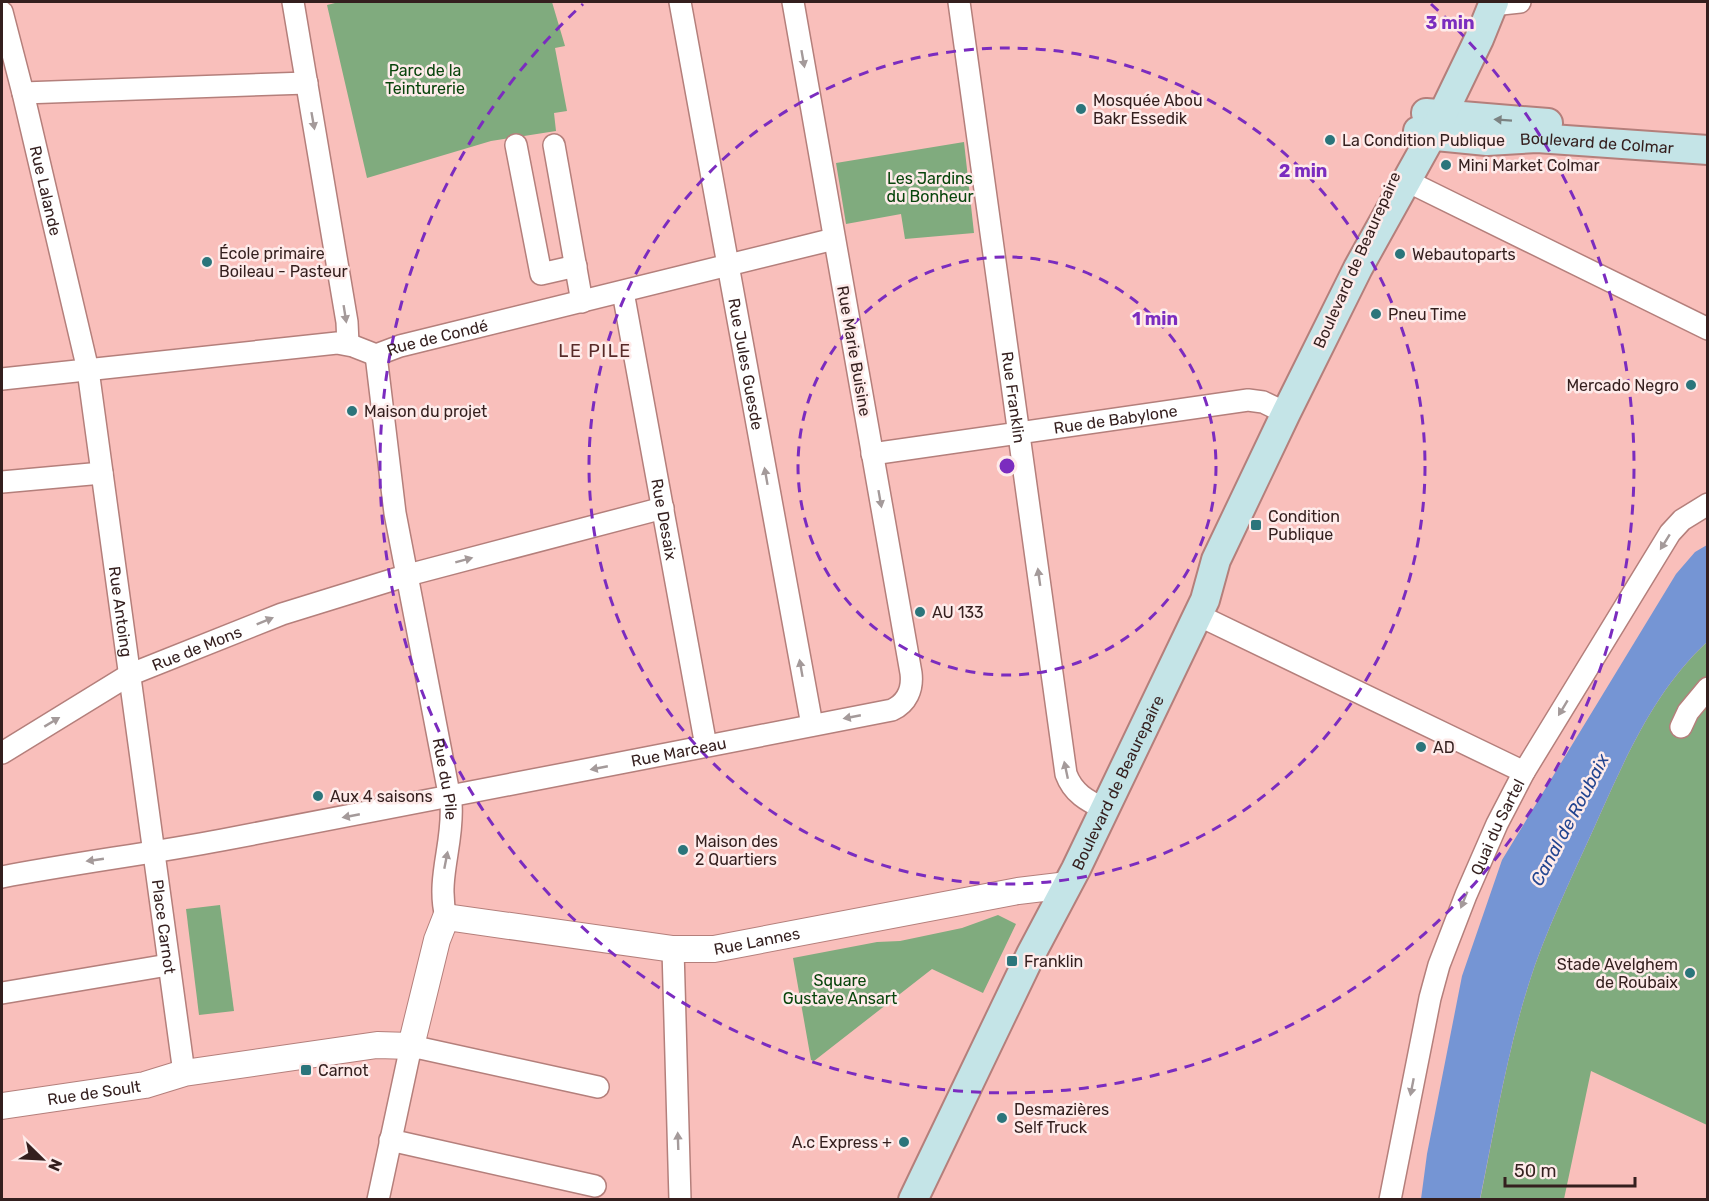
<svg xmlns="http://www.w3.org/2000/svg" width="1709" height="1201" viewBox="0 0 1709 1201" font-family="Rubik,sans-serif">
<rect width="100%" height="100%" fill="#f9bfbb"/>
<g fill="#80ab7e">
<path d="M339,2H552L565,46L555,48L567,111L554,113L556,131L491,141L367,178L327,5Z"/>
<path d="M964,142L974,233L905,239L901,214L846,224L836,163Z"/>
<path d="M1707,642V1125L1591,1071L1564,1199L1480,1200C1496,1121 1509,1040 1535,965C1554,912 1579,862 1602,810C1629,750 1658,687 1707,642Z"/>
<path d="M220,905L234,1011L199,1015L186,909Z"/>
<path d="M998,915L1016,924L983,993L932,969L814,1061L811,1060L793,958L877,942L900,941L962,928Z"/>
</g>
<path fill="#7595d4" d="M1707,545V642C1658,687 1629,750 1602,810C1579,862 1554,912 1535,965C1509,1040 1496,1121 1480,1199H1421L1427,1154L1462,976L1502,860L1676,574L1695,552Z"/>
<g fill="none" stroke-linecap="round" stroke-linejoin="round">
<g stroke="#b47f7b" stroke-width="24">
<g id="minor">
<path d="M293,2L347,322L348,344"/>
<path id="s1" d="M680,2L812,725"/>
<path id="s2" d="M959,2L1066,774C1073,793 1087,801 1105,809"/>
<path d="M1492,5L1520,2"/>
<path id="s3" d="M2,12L23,93L88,370L184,1073"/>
<path d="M23,93L307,83"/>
<path d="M516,145L541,274L576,266"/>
<path d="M554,145L582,302"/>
<path d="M1407,181L1708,329"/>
<path id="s4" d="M623,292L706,746"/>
<path id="s5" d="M376,355L395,513L451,804C454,843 436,879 446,917"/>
<path id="s6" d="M376,355L400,346L834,239"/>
<path d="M2,379L337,343L353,346L376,355"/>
<path id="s7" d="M872,454L1248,400L1263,402L1286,413"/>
<path d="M2,482L102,473"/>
<path d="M1198,615L1524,772"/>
<path d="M1681,727L1688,712L1708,688"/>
<path id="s8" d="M2,753L129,675L282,614L408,575L663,508"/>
<path id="s9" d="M2,877C75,863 148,854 222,840C445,798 669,753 892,710C907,703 913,689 911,673L793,2"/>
<path d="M673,949L680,1200"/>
<path d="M2,993L168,965"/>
<path d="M390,1140L595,1186"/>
<path d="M378,1200L411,1046L598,1087"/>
<path id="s10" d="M1390,1200L1430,998L1439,965L1466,895L1497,824L1524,772L1670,533L1682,520L1708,504"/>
</g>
</g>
<g stroke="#b47f7b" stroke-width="28">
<g id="tertiary">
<path id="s11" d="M2,1106L145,1085L184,1073L377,1045L411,1046L437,940L446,917L673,949H714L1018,891L1068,885"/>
</g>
</g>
<g stroke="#b47f7b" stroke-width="32">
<g id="secondary">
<path d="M1426,113L1548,123"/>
<path id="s12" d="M1418,131L1436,136L1487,141L1537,138L1708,150"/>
<path id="s13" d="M913,1200L1031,954L1076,869L1205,600L1216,560L1286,413L1358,268L1437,126L1479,39L1494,2"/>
</g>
</g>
<use href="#minor" stroke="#fff" stroke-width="21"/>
<use href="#tertiary" stroke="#fff" stroke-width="26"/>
<use href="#secondary" stroke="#c4e4e7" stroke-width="28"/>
</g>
<defs><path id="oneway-solid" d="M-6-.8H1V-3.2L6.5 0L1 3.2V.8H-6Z" transform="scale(1.5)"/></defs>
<g fill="#a49a9a">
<use href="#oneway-solid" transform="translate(803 59) rotate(80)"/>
<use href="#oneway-solid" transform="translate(313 121) rotate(80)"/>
<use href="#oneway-solid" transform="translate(345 314) rotate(81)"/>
<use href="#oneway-solid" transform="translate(766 476) rotate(-100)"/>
<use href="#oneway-solid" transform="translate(880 499) rotate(80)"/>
<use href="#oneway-solid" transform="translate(1665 542) rotate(122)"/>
<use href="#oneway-solid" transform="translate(464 560) rotate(-15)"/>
<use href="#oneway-solid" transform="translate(1039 577) rotate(-98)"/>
<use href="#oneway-solid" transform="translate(265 621) rotate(-22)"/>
<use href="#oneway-solid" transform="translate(801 668) rotate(-100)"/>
<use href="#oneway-solid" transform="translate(1563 708) rotate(121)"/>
<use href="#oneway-solid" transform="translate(852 717) rotate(169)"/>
<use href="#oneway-solid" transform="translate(52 722) rotate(-31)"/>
<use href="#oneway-solid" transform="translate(599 768) rotate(169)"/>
<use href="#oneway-solid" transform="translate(1066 770) rotate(-102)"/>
<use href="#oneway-solid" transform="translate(351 816) rotate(169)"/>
<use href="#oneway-solid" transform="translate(95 860) rotate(172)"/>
<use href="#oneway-solid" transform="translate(446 860) rotate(-79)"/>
<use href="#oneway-solid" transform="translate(1464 900) rotate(112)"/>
<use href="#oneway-solid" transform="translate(1412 1087) rotate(101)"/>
<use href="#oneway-solid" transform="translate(678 1141) rotate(-92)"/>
</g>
<use fill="#7c8282" href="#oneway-solid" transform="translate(1503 120) rotate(-176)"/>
<g fill="none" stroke="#7b2cbf" stroke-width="3" stroke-dasharray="10 8">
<circle cx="1007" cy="466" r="209"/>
<circle cx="1007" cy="466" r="418"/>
<path d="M1431 4A627 627 0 1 1 583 4"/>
</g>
<g fill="#2b757b" stroke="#feebea" stroke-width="2">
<circle cx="1081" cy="109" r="6"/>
<circle cx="1330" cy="140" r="6"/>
<circle cx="1446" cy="165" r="6"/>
<circle cx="1400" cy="254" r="6"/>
<circle cx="207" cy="262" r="6"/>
<circle cx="1376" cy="314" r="6"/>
<circle cx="1691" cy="385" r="6"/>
<circle cx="352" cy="411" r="6"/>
<rect x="1250" y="519" width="12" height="12" rx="3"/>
<circle cx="920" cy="612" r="6"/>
<circle cx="1421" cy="747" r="6"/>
<circle cx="318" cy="796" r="6"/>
<circle cx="683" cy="850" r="6"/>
<rect x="1006" y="955" width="12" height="12" rx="3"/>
<circle cx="1690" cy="973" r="6"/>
<rect x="300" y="1064" width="12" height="12" rx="3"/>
<circle cx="1002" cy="1118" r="6"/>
<circle cx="904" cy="1142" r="6"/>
</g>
<g text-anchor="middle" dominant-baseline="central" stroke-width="5" stroke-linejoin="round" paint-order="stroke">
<g font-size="16" fill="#09450c" stroke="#feebea">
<text x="425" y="70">Parc de la<tspan x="425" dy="18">Teinturerie</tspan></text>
<text x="930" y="178">Les Jardins<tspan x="930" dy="18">du Bonheur</tspan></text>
<text x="840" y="980">Square<tspan x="840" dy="18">Gustave Ansart</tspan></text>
</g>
<g font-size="16" fill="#341f1e" stroke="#feebea" text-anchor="start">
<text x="1093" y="100">Mosquée Abou<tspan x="1093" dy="18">Bakr Essedik</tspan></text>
<text x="1342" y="140">La Condition Publique</text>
<text x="1458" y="165">Mini Market Colmar</text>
<text x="219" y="253">École primaire<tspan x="219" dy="18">Boileau - Pasteur</tspan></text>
<text x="1412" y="254">Webautoparts</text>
<text x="1388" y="314">Pneu Time</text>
<text x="1679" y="385" text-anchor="end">Mercado Negro</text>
<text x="364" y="411">Maison du projet</text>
<text x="1268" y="516">Condition<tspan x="1268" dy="18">Publique</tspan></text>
<text x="932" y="612">AU 133</text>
<text x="1433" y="747">AD</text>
<text x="330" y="796">Aux 4 saisons</text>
<text x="695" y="841">Maison des<tspan x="695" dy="18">2 Quartiers</tspan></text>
<text x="1024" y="961">Franklin</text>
<text x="1678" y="964" text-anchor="end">Stade Avelghem<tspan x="1678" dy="18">de Roubaix</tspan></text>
<text x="318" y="1070">Carnot</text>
<text x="1014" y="1109">Desmazières<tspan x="1014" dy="18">Self Truck</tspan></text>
<text x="892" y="1142" text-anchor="end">A.c Express +</text>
</g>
<g font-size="16" fill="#341f1e" stroke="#feebea">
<text stroke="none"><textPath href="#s12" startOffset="180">Boulevard de Colmar</textPath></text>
<text stroke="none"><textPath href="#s3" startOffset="184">Rue Lalande</textPath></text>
<text transform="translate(1357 260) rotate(-66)">Boulevard de Beaurepaire</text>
<text stroke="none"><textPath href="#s6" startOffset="64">Rue de Condé</textPath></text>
<text transform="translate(854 351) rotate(80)">Rue Marie Buisine</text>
<text stroke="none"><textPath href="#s1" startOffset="368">Rue Jules Guesde</textPath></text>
<text stroke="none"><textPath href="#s2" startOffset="399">Rue Franklin</textPath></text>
<text stroke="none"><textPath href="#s7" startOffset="246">Rue de Babylone</textPath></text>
<text stroke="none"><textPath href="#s4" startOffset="231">Rue Desaix</textPath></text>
<text stroke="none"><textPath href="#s3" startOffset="612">Rue Antoing</textPath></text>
<text stroke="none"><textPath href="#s8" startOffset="222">Rue de Mons</textPath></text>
<text stroke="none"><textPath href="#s9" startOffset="688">Rue Marceau</textPath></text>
<text stroke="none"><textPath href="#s5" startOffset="430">Rue du Pile</textPath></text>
<text stroke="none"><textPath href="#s13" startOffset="465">Boulevard de Beaurepaire</textPath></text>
<text stroke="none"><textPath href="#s10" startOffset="390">Quai du Sartel</textPath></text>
<text stroke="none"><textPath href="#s3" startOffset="930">Place Carnot</textPath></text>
<text stroke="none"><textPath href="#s11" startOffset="862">Rue Lannes</textPath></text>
<text stroke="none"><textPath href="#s11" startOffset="93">Rue de Soult</textPath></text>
</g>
<g font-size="18" letter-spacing="1.5" fill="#572a28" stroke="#feebea">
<text x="595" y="351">LE PILE</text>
</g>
<g font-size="18" font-style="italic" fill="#234590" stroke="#feebea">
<text transform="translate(1570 820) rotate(-62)">Canal de Roubaix</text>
</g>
</g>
<circle cx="1007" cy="466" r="9" fill="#7b2cbf" stroke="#feebea" stroke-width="3"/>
<g font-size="18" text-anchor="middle" font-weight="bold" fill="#7b2cbf" stroke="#feebea" stroke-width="5" stroke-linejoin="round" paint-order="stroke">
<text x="1450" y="29">3 min</text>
<text x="1303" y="177">2 min</text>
<text x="1155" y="325">1 min</text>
</g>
<rect width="1709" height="1201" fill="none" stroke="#341f1e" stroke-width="6"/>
<g transform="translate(42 1159) rotate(114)" stroke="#feebea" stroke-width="4.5" paint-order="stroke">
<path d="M0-4.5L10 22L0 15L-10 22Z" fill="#341f1e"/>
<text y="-9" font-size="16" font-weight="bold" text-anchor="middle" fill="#341f1e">N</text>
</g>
<path d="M1505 1177v9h130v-9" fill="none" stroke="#341f1e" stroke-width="3"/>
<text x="1514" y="1177" font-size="18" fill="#341f1e" stroke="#feebea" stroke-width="4.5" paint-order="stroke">50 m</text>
</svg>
